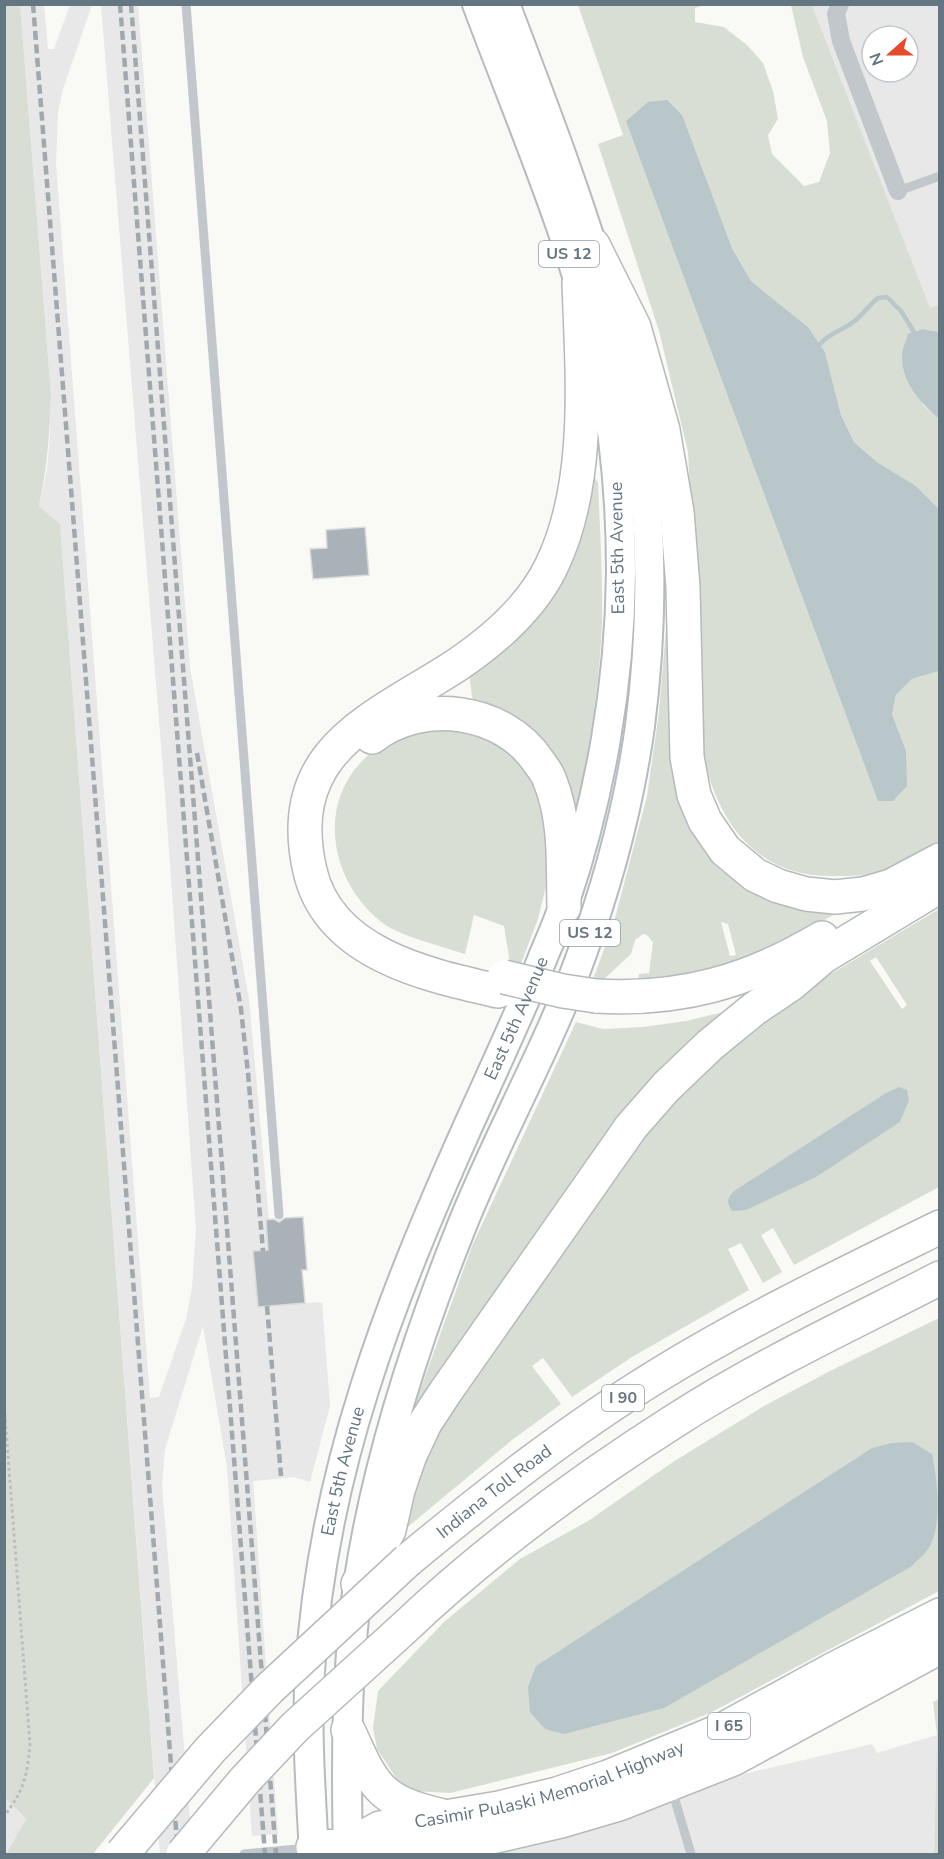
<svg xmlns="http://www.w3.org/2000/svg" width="944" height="1859" viewBox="0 0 944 1859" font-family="'Nunito Sans',sans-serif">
<rect width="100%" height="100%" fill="#f9f9f6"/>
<g fill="#e7e8e7" fill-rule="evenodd">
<path d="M20,5H44L48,49H54L70,5H92L63,89L58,111L56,164L150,1398L159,1397L186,1319L192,1288L196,1229L165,794L101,5H138L190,668L249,999L269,1220L305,1303L322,1302L330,1406L310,1482L294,1477L253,1481L278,1834L252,1836L227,1467L203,1326L165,1449L162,1486L193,1854H160L60,524L39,506L47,469L50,433L51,395Z"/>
<path d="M812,5H939V305L930,309ZM872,36H908V72H872Z"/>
<path d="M937,1735L934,1854H467L529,1846L627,1819L727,1778L872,1744L877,1753Z"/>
<path d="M4,1797L26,1819L6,1854H4Z"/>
</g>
<g fill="#d9ded5" fill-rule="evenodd">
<path d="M20,4L51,395C50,433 47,468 39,506L60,524L154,1778L93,1854H6L26,1819L4,1797V5Z"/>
<path d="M578,5H705L695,8V22L724,27L747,45L763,63L773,91L778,119L768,135L772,154L804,186L819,182L830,153L827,121L803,57L791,5H812L930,308L939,305V332L923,329V405L939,419V509L916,486L877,462L854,442L841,415L825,352L808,327L751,281L732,248L707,184L648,102L906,751L892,714L896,695L912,679L939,671V841C923,850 899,866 883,872C868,876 848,876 832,876C766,877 726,835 708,773C704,761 704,746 702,732L688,452L659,331L598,144L623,135Z"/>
<path d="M594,475L598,483C600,530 603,577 602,624C599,691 588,758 573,823L473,704L469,672Z"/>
<path d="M666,536L673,555L718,851L848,907L755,958L674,980H632L638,979L639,974L649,973L653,942L647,935L643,934L635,940L631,954L603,980L592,982L614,922L647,796L659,712L666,628ZM721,922L728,924L736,955L730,956Z"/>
<path d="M450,726L501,740L539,781L551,866L538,919L520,966L510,963L504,926L474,915L465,954C441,946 398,936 380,921C330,880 316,804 366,757C375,749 388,737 400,733C415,729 434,729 450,726Z"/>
<path d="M939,909V1187L794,1265L773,1228L761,1235L782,1272L763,1283L741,1243L728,1249L749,1290L632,1357L572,1397L543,1358L532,1366L561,1404L512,1440L403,1531L409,1496L439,1430L645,1133L687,1086L743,1033L809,987ZM876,957L907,1005L902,1009L870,961Z"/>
<path d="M728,1011L416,1418L413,1410L472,1246L576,1022L603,1029L643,1027L686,1021Z"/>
<path d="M939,1318V1591L710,1713L612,1753L450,1793L413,1791L397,1779L377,1749L373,1728L378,1691L444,1622L520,1559L588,1521L673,1462L764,1406L830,1371Z"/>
<path d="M939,1699L940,1854H934L937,1735L933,1702Z"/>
</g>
<g fill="#b9c7ca">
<path d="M667,100L682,115L732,248L751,281L808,327L825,352L841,415L854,442L877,462L916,486L939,509V671L912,679L896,695L892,714L906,751L907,786L893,801H878L626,121L648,102Z"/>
<path d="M923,329L939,332V419C921,403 902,383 902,357C902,349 906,341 908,334Z"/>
<path d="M899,1087L907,1090L909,1100L900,1122L816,1177L746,1210L732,1211C726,1202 727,1199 734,1191L886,1093Z"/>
<path d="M912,1442L932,1454C937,1478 942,1520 931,1544C928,1552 918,1559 912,1566L664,1708L564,1734L545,1729L530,1712L528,1687L536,1666L872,1448L892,1443Z"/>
</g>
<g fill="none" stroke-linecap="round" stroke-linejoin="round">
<path stroke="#b9c7ca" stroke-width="4.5" d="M820,344C830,332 845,330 857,319C864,313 870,304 878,298L887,297L901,311L914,332"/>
</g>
<g fill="#a9b2b8" stroke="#dbdbd9" stroke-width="1.5">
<path d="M365,527L369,575L313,579L310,549L327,548L326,530Z"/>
<path d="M303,1217L307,1270H302L305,1303L258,1307L253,1251L268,1250L266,1220L274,1219L279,1222L285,1218Z"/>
</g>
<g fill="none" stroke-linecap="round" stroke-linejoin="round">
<g stroke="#b6bbbf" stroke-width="32">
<g id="primary">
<path id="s1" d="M314,1854C311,1794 306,1732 310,1671C316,1575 336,1478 365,1387C393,1298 430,1211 468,1126C492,1073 516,1021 539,967C547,946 557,926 564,904C600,799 620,684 621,572C621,505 615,436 602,370C576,248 521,122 477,4"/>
<path d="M348,1854C346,1765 346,1673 358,1585C376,1464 414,1346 459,1233C495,1140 546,1053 580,959C608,884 629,805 640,726C653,625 653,519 636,418C630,380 620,342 610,305C581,203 543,104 505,4"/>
</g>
</g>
<g stroke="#b6babd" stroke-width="36">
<g id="highway">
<path d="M593,245L634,327L663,430L677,512L683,587L687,757L694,795L705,821L725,850L755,875L778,886L806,894L835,897L863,894L891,886L940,860"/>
<path d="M372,737C422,698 503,709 538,761C543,768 548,774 550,781C566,821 563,864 564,907"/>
<path d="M498,991C427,975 329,954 310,871C282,749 374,719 457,665C494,640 531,608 551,567C592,484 582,373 579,283"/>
<path d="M596,996C681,1001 750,981 822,938"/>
<path id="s2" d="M408,1560C488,1494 569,1430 657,1376C748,1320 844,1274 940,1227"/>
<path d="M358,1584L389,1530L398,1490L410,1455L425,1423L446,1391L631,1127L666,1087L710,1045L754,1009L791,984L824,956L940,886"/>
<path d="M403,1629C486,1550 580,1481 676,1420C760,1366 851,1324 940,1278"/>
<path d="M348,1730C356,1746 363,1766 374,1780C389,1803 418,1810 443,1816"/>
<path id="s3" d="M348,1846L380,1828L499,1808L557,1794L608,1777L722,1730L832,1670L940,1615"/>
<path d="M313,1847L348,1846L383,1853L431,1848L492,1837L561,1821L619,1804L733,1759L940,1647"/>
</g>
</g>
<path stroke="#babec1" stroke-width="3" stroke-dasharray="3 3" stroke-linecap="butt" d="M4,1402L30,1745C27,1776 24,1791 4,1816"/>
<g stroke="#c2c7cb" stroke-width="9">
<path d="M186,4L279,1215"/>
<path d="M898,191L940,176"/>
<path d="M672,1790L691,1854"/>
<path d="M244,1854L308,1848"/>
</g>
<path stroke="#c2c7cb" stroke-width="18" d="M840,4L836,14L841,41L898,191"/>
<use href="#primary" stroke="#fff" stroke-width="28"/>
<use href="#highway" stroke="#fff" stroke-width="33"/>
<g stroke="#a1a9af" stroke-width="4.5" stroke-dasharray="9 4.5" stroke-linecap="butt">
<path d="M33,4L178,1854"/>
<path d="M120,4L265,1854"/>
<path d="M131,4L276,1854"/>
<path d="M197,753L241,1009L248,1073L263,1251"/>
<path d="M267,1306L281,1476"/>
</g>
<g stroke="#b6babd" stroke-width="36" stroke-linecap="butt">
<g id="highway-bridge">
<path d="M504,977L563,991L596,996"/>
<path d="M122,1854L210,1750L269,1689L408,1560"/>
<path d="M183,1854L245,1780L295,1727L403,1629"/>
</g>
</g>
<use href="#highway-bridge" stroke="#fff" stroke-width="33"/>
</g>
<g text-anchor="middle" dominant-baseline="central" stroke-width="6" stroke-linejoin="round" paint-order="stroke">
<g fill="#fff" stroke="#929fa8" stroke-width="1.5">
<rect x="539" y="241" width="60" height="26" rx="4.5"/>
<rect x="560" y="920" width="60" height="26" rx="4.5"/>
<rect x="602" y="1385" width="42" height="26" rx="4.5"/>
<rect x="708" y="1713" width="42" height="26" rx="4.5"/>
</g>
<g font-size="16" font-weight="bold" fill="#647682">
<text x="569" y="254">US 12</text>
<text x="590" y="933">US 12</text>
<text x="623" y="1398">I 90</text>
<text x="729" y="1726">I 65</text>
</g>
<g font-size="18" fill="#647682" stroke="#fff">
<text transform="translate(617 548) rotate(-91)">East 5th Avenue</text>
<text stroke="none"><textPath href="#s1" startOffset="872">East 5th Avenue</textPath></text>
<text stroke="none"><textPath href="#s1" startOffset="386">East 5th Avenue</textPath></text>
<text stroke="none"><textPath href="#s2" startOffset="110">Indiana Toll Road</textPath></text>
<text stroke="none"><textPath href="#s3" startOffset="212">Casimir Pulaski Memorial Highway</textPath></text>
</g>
</g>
<rect width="944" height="1859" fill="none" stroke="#647682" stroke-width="12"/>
<g transform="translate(890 54) rotate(249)"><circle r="28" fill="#ffffff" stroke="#c1c8cd" stroke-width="1.5"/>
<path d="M0-4.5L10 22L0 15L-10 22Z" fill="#e54a2a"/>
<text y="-9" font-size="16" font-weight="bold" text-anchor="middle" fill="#647682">N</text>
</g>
</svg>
